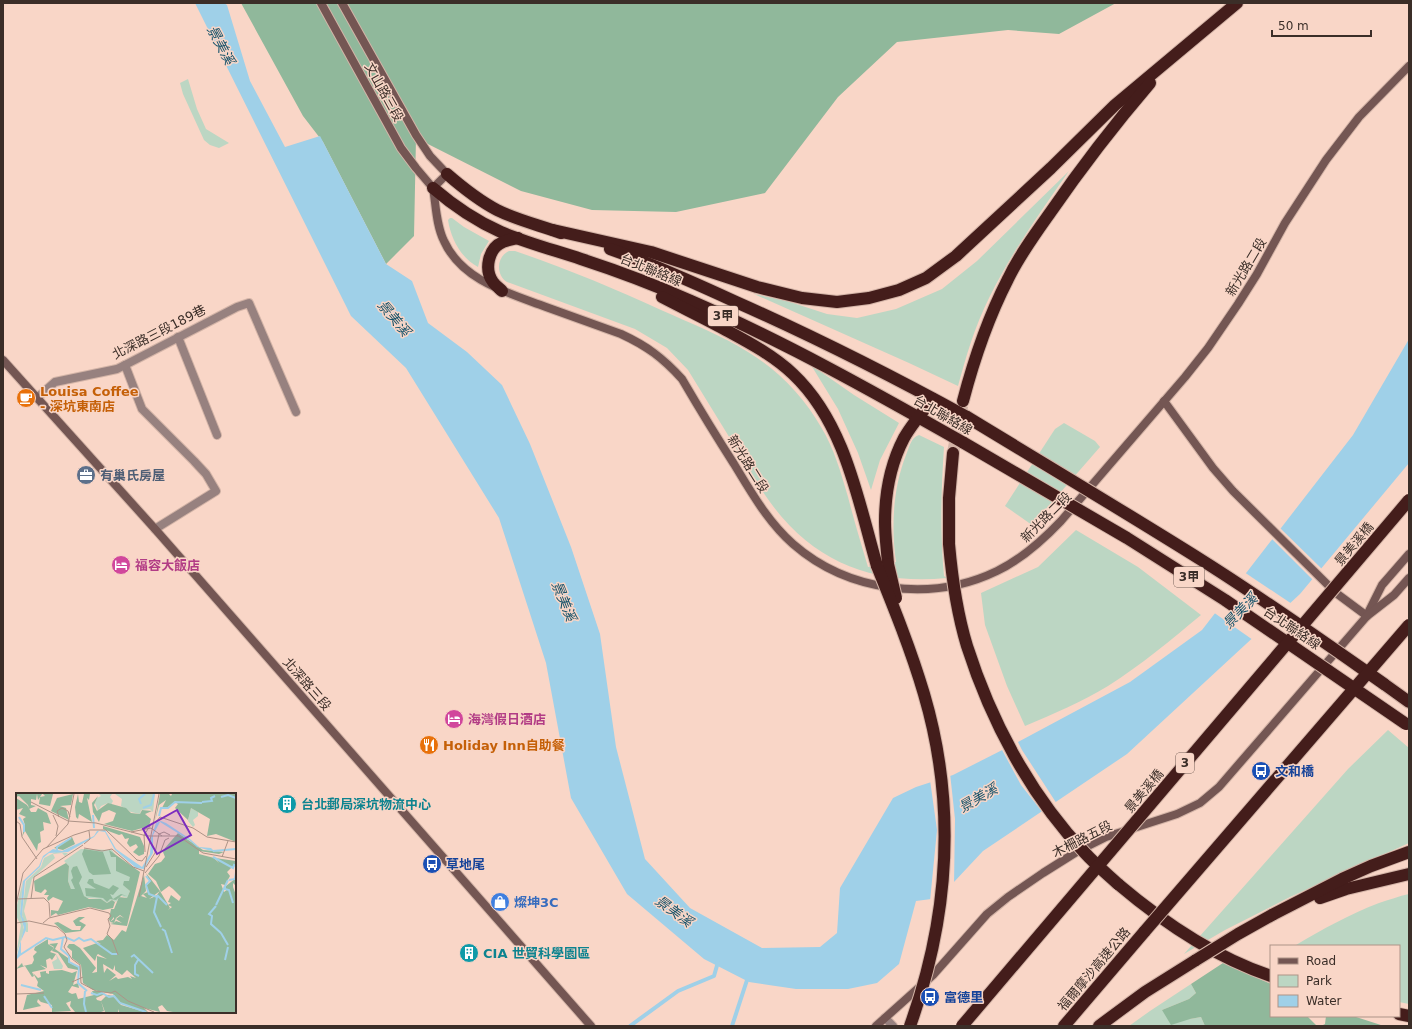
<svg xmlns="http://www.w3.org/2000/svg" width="1412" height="1029" viewBox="0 0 1412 1029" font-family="'DejaVu Sans','Noto Sans TC',sans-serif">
<rect width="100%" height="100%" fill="#f9d6c7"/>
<g fill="#bcd6c3">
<path d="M188,79L197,109L206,129L229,143L219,148L210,145L204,140L183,94L180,83Z"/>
<path d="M1069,171C1032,224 992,279 971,342C966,357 962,371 958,386L909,363L754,294L787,301L827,314L857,318L896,309L942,289L977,261Z"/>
<path d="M450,218H452L464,227L489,241L481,254L478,267C461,258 451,239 448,220Z"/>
<path d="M509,251H515C565,268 613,288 661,310C690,323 721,335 748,352C778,370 804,397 821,427C834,448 841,473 848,497C854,520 861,544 868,567L896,562C891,527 893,488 906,455C909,448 911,437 919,435L944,447C941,492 940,532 944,576L947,578C874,585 814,563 770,502C758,486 749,469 739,453C722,425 705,398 688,370L667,348L635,329L507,282C496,275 496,257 509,251Z"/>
<path d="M811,365L854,395L899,423L880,460L871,490L858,453L838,409Z"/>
<path d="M1064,423L1095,441L1100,447L1032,525L1005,506L1055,429Z"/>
<path d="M1076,530L1138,567L1201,615C1171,640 1141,665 1108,686C1082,702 1053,714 1025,726L1007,686L985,625L981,593L1038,567Z"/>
<path d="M1388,730L1409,748V843L1290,897L1225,930L1184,954L1348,769Z"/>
<path d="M1409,894V1004L1399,1002V946H1296V945C1323,929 1350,914 1379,903C1389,900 1399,896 1409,894Z"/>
<path d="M1191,984L1196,993L1189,999L1162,1010L1190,1019L1201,1017L1205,1026H1129L1150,1011Z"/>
</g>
<g fill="#90b89b">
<path d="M241,3H1116L1059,34L1008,30L897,42L838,97L765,193L676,212L592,210L521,191L416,138L414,236L386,264L323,142L303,116Z"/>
<path d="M1223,963L1271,984V1016H1307L1317,1026H1205L1201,1017L1190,1019L1171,1025L1162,1010L1189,999L1196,993L1191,984Z"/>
<path d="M1326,1016H1353L1384,1026H1321L1325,1024Z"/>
</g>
<path fill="#9fd0e8" d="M195,3H224L227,5L250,81L285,147L320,136L386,264L412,281L428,323L467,352L502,385L530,444L571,547L600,634L616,747L645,859L690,908L762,948L820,947L837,933L840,888L893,798L916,787L953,775L1018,742L1130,682L1202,630L1353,435L1409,339V463L1300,594L1127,754L983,851L939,898L916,901L899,964L877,983L848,989H796L749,982L704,959L627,894L571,798L546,663L499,518L406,368L351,316Z"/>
<g fill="#f9d6c7">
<path d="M1279,527L1323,570L1314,581L1271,538Z"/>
<path d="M1244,572L1292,604L1253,640L1213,612Z"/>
<path d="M1017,740L1022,750L1057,804L1043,813L1021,785L1001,748Z"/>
<path d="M950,773L955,819L954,885L940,900L930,901L937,830L930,780Z"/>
</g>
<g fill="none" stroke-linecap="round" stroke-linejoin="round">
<g stroke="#9fd0e8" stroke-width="4">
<path d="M630,1026L678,991L714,976L718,962"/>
<path d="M732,1026L748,977"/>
</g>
<path stroke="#d3b4a7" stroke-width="12" stroke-dasharray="12 6" stroke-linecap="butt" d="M953,453L963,401"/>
<g stroke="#d3b4a7" stroke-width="10">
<g id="street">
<path d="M178,337L217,435"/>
<path d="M125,365L142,409L194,461L206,474L216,491L155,529"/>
<path d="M37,398L55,382L117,369L125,365L237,307L249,303L296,412"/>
<path d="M885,1018L893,1026"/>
</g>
</g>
<g stroke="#d3b4a7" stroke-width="10">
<g id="secondary">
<path d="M321,3L401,148L416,168L433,188"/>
<path d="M342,3L416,135L430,156L447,174L433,188"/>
<path d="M433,188C436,205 436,225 444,241C462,281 509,293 546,307C571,316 596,325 621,334C647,346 663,358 682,379C699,408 716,436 734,464C751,492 768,522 793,544C848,592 931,603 997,571C1022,559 1042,541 1061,521L1185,377L1208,348L1238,304L1257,274L1285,223L1326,160L1359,117L1409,66"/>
<path d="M3,360L155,529L591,1026"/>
<path d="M1164,401L1213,468L1233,491L1336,593L1367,616"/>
<path d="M1368,613L1382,585L1409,554"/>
<path d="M876,1026L933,975L987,914L1008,897L1043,873L1078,851L1106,837L1177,814L1200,803L1219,787L1367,616L1394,595L1409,578"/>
</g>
</g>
<g stroke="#d3b4a7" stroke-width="14">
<g id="highway">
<path d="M447,174C462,187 478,200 497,210C517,220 539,225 561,233"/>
<path d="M433,188C454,206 476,221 501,232C527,243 554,250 581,259C618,271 655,285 691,301C785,342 874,392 964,443"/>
<path d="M553,230L651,252L757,287L802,298L837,302L869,298L899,290L926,278L956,256L1051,168L1115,105L1237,3"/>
<path d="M610,249C653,264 695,283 736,302C815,337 892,376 967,417"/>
<path d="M502,291C499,288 495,285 493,282C484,270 488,248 503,242C507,240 513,239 518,238"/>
<path d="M662,297C683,308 704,318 724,329C748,342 773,355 793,374C845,423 858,500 877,566"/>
<path d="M963,401C974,359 988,318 1008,279C1019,256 1035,234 1050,213C1081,168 1114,125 1150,83"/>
<path d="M949,544V498L953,453"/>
<path d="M888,564C887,550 885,536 885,522C885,494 891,463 904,438C912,424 923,411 933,399"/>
<path d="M1384,684L1409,702"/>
<path d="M1118,884C1164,923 1214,957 1271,976"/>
<path d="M1320,898L1346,889L1409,874"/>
<path d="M1272,915L1342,879L1371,866L1409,852"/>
<path d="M1399,1014L1409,1016"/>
<path d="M1064,1026L1145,931"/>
<path d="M1099,1026L1145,992L1196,960"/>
</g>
</g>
<use href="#street" stroke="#97817f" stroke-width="8"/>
<use href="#secondary" stroke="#745653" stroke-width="8"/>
<use href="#highway" stroke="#441d1b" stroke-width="12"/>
<g stroke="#d3b4a7" stroke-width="14" stroke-linecap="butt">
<g id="highway-bridge">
<path d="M967,417C1046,465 1125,512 1203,561C1265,600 1324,642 1384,684"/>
<path d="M964,443L1127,538L1225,600L1406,724"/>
<path d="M949,544C952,578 957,613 967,646C991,721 1030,795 1085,853C1095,864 1107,874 1118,884"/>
<path d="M888,564L896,598"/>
<path d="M877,566C894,608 911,650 924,694C957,806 949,917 910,1026"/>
<path d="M1145,931L1409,625"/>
<path d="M1196,960L1238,934L1272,915"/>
<path d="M962,1026L1409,500"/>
</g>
</g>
<use href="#highway-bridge" stroke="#441d1b" stroke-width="12"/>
</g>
<defs>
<g id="cafe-disc" transform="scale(1)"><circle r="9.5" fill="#e8710a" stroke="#f9d6c7"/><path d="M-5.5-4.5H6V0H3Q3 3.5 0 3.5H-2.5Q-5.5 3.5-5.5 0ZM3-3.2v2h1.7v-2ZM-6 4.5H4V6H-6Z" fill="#fff"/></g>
<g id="office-disc" transform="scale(1)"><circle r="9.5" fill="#5c6f8a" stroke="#f9d6c7"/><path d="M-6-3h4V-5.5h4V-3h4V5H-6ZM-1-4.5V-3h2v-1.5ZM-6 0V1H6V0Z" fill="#fff"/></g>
<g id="hotel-disc" transform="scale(1)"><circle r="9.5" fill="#d1479c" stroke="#f9d6c7"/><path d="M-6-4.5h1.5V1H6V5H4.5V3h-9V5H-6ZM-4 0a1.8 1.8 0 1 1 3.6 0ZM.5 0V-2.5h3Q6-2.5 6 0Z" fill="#fff"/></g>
<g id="restaurant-disc" transform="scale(1)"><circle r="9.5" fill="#e8710a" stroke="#f9d6c7"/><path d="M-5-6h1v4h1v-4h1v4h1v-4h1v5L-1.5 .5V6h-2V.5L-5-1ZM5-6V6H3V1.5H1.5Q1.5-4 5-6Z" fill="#fff"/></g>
<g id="bus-disc" transform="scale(1)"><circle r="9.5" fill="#1a4fb4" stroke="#f9d6c7"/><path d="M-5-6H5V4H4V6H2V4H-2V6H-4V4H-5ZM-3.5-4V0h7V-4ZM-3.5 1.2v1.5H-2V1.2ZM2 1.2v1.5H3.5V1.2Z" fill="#fff"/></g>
<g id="building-disc" transform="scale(1)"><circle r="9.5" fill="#0f9aa8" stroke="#f9d6c7"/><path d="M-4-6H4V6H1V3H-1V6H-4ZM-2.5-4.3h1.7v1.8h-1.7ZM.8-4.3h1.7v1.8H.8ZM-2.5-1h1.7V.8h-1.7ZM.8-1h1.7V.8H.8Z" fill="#fff"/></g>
<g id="shop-disc" transform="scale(1)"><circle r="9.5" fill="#3f7fe0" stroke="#f9d6c7"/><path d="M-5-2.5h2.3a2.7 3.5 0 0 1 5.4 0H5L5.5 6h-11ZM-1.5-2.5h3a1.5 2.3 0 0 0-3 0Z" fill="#fff"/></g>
</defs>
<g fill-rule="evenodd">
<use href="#cafe-disc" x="26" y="398"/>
<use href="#office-disc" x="86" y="475"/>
<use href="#hotel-disc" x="121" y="565"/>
<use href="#hotel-disc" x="454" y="719"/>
<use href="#restaurant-disc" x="429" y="745"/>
<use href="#bus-disc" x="1261" y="771"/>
<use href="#building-disc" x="287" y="804"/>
<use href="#bus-disc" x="432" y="864"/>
<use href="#shop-disc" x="500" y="902"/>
<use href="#building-disc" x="469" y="953"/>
<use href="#bus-disc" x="930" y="997"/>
</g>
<g text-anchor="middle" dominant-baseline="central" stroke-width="3" stroke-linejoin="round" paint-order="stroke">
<g fill="#f9d6c7" stroke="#746058" stroke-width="1">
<rect x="708" y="306" width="30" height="20" rx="3"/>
<rect x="1174" y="567" width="30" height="20" rx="3"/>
<rect x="1176" y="753" width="18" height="20" rx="3"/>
</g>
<g font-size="12" font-weight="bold" fill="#3b2e28">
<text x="723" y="316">3甲</text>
<text x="1189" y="577">3甲</text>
<text x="1185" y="763">3</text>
</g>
<g font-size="13" fill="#3b2e28" stroke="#f9d6c7">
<text transform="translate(384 92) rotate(61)">文山路三段</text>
<text transform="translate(1246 267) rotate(-59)">新光路二段</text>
<text transform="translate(651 270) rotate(22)">台北聯絡線</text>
<text transform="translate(159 332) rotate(-27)">北深路三段189巷</text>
<text transform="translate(943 415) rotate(30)">台北聯絡線</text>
<text transform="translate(748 464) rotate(58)">新光路二段</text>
<text transform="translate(1046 517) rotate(-45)">新光路二段</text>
<text transform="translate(1354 544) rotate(-50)">景美溪橋</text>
<text transform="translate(1292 628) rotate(34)">台北聯絡線</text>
<text transform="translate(307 684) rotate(49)">北深路三段</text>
<text transform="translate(1144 791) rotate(-50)">景美溪橋</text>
<text transform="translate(1082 839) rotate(-27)">木柵路五段</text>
<text transform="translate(1094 969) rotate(-50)">福爾摩沙高速公路</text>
</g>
<g font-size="13" font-weight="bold" fill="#c56008" stroke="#f9d6c7" text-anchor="start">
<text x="40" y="391">Louisa Coffee<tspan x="40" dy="15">- 深坑東南店</tspan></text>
<text x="443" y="745">Holiday Inn自助餐</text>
</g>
<g font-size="13" font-weight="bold" fill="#4e5e75" stroke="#f9d6c7" text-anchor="start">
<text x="100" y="475">有巢氏房屋</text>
</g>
<g font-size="13" font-weight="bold" fill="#b23c85" stroke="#f9d6c7" text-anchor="start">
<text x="135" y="565">福容大飯店</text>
<text x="468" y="719">海灣假日酒店</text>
</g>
<g font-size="13" font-weight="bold" fill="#164399" stroke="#f9d6c7" text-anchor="start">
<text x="1275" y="771">文和橋</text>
<text x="446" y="864">草地尾</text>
<text x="944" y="997">富德里</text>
</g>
<g font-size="13" font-weight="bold" fill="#0d838f" stroke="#f9d6c7" text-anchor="start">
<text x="301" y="804">台北郵局深坑物流中心</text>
<text x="483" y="953">CIA 世貿科學園區</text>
</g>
<g font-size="13" font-weight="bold" fill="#366cbe" stroke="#f9d6c7" text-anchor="start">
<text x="514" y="902">燦坤3C</text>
</g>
<g font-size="14" font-style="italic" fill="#14526a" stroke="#f9d6c7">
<text transform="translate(221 45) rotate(62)">景美溪</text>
<text transform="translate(394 318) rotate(50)">景美溪</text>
<text transform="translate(564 601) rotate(68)">景美溪</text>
<text transform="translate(1240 611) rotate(-46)">景美溪</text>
<text transform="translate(978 798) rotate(-30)">景美溪</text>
<text transform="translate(674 911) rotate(36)">景美溪</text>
</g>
</g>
<g transform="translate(16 793)">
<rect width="220" height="220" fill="#f9d6c7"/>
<path d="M83,1H96L94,4L97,8L95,12L92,10L85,13L82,18L79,10L81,5L85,3ZM99,1H139L137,19L134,16L125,17L124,21L115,19L105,13L106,6ZM175,15L182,19V23L177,27L179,32L177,34L172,28ZM65,56L96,57L118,86L109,93L114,98L111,105L105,103L100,109L96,107L91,110L85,106L71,105L55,96L52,88L53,73L48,68ZM40,59L52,60L49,63L46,60L37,61L39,65L16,86L8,118L12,131V139H10L6,122L10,88L25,74L28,65ZM7,88L4,119L8,137L0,163L5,132L0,123V116ZM40,161L47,173L46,176H38L36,169L41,166Z" fill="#bcd6c3"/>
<path d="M0,1H26L22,7L21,1L20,7L15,6V12L20,13L13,16L12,12L3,3L0,4ZM27,1H37L34,13L23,11L24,4L29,3ZM57,1L55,12L44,13L50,15L53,27L35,18L41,5ZM62,1L63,9L66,10L68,1H80H74L73,7L71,5L76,29L63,21L62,26L60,24L59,14ZM144,1H153L155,3L156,1H220V49L200,41L191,43L194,26L175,15L172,27L159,15L162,11L159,9L152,14L146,15L150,7L143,12L139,28ZM82,3L78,12L81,18L92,10L110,15L115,20L124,21L126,17L136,18L129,21L135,26L133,33L116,38L88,31L97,28L100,20L93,17L86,20L83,29L77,19L76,10ZM0,5L11,12L15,19H20L22,15L31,20L35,31L27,29L28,37L24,39L25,49L22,51L21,58L9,38L6,44L9,32L7,26L10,24L3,21L7,15L0,17ZM87,33L124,44L128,53V61L123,63L117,59L122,54L120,51L114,54L111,50L113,45L109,46L106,41L103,42L87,36ZM162,40L187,57L208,59L203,61L183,58V61L198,65L203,70L199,65L220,68V73L218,72L211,79L214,83L209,92L205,91L208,99L212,96H209L210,93L220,85V93L217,90V94L220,102V219H157L151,218L146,212L142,214L144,219L128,215L132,219L120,216L105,210L97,201L77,197L67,190L65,172L56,165V158L51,154L53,151H58L64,155L80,175L76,180L81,179V163L91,166L82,161L81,162L79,168L67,155L81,150L85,151L80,148L87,147L91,142L98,147L106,137L110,139L128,82L130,98L125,103L131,105L127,101L132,99L130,93L134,89L130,80L144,98L133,106L140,103L144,98L154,115L152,117L156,114L152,112L155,110L152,109L155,102L163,108L165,104L157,96L153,93L145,99L140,88L132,81L139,71L145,69L149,64L147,59L149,55ZM87,171L97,177L99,172V177L106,182L111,177L120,185L114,183L116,186L112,184L102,186L100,184L93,188L100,182L91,175L88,180ZM56,44L59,51L47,57L38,55ZM68,56L87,59L95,81L77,82L73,79L66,61ZM93,57L124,79L111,133L94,131L98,130L100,128L106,130L100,126L104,123L108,125L104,122L100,125L98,130L94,129L98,126V124L94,129L93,126L95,116H98L103,104L111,105L114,98L107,92L108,88H113L114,84L100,78V64H95ZM50,70L53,73L52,88L55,96H59L55,87L57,85L55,78L57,74L61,73L66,84L63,90L68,103L73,106H85L91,110L96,107L99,109L97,115L87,117L73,114L42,122L40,120L35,123V117L42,118L47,108L37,104L32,108L31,105L33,102H28L31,98L29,96L25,100L19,98L18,88ZM73,86H77L78,90L93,96L97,92L103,95L97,102L94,101L97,106L105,101L111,103L106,102L100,107L94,106L91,109L87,105L70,103L69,95L80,96L71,90ZM63,124H69L63,128L70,132L65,138L49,140L38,130L42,129L56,137H64L65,133H60L57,128ZM32,146V151L38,155L34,159L40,161L36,167L34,165L30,167L31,175L24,172L30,176L16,179L18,183L16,184L9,173L0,176L6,170L7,173L16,171L18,167L17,163L21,159L18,157L19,154ZM42,150L39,156L52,165V169L62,174V177L52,175L42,160L36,158L38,154L33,151ZM46,177L56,180L61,178L57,192L62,190L63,195L56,193L52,199L56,201L60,200L62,206L78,202L76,198H84L89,201L80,205L81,207L85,208L91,202L97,203L105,212L129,219H103V216L102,219H89L85,208L88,218L85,219H59L54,213L55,208L50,210L55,218L36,219V212L25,209L22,206L21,209L25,213L7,217L11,202L28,198L21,193L22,189L17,180L22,185L25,184L24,179L30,178V180L33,181V178Z" fill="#90b89b" fill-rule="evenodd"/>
<path d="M145,28L150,30L174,46L183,54L195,55L199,59L181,54L173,47L144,29L137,42V60L128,76L120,75L99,57L89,39L83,38L78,44L52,59L33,60L27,65L24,74L9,88L6,123L10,131V137L5,148V162L0,167L8,135L4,121L7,88L23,73L27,63L37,56L46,58L78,43L81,38L89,37L100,56L126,74L134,61L135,45L140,30Z" fill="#9fd0e8"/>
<path fill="none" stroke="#9fd0e8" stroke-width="2" d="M205,4L212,2L220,5M186,9L196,8L195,5L199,3M125,11L123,6L129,1M127,15L135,12L138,1M77,22L78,35M143,23L145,15H152L159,9L186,10M3,24L8,32V39M41,57V54L55,45M197,58L220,56M197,64L217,75L218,72L220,73M130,83L134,88L130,92L133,101L141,104L138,119L145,134M213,87L219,86L220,79M209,93V96L213,97L217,110M141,102L151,112M200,112L212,87M200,113L193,121L196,123L195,131L205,140M146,136L149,138L156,160M205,140L212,152M47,145L45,156L53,163V169L63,174L62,190L71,198M4,162L30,145L37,147L49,144L58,148L63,145L68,148L75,146L96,161H102M115,164L118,162L137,180M122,167L119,172V181L123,183M209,167L212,154M5,192L25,197M69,198L68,211L70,219M75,200L81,202L86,200L93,204L98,203L104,210L130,219M28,203L36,215"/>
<path fill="none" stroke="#ad9387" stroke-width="1" d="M15,9L52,28L80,30L131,43H162M37,22L42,33L40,43M43,24L41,18L46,15L52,18L54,24M0,28L4,31L6,44L21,66M139,30L144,24L177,35L191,44L220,49M115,39L135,35L146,43M161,42L187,60L220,66M68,51L74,46L73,38M30,55L52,31L58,1M68,55L86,58L96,56L117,74L128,78M129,59L128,42L134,33M206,64L212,48M130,74L139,60L143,41L148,39L154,42M129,80L143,63L149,47L153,45M123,104L143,1M2,106L28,105L33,110L34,124M15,106L18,84L67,52M0,112L7,80L27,56L58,42L74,37H90L121,67L126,68L130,63M0,130L13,128L41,134L49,141L51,147L48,154L56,166L64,172L65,190L80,198L95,200L99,198L112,208L138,219M27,130L33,125L74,115L93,120L95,123L92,126L94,133L91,141L96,146L102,162M56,189L67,184M0,201L28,200"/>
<path fill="#7b2cbf" fill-opacity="0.15" stroke="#7b2cbf" stroke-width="2" d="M161,17L175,42L141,61L127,36Z"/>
<rect width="220" height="220" fill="none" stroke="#3b2e28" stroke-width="2"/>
</g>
<rect width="1412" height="1029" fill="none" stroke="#3b2e28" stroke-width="8"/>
<rect x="1270" y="945" width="130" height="72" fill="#f9d6c7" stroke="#ad9387"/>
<rect x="1278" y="958" width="20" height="6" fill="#745653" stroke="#ad9387"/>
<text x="1306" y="965" font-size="12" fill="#3b2e28">Road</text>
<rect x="1278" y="975" width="20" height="12" fill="#bcd6c3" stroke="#ad9387"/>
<text x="1306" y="985" font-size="12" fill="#3b2e28">Park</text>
<rect x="1278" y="995" width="20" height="12" fill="#9fd0e8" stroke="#ad9387"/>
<text x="1306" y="1005" font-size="12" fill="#3b2e28">Water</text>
<path d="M1272 30v6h99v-6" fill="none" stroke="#3b2e28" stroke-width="2"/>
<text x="1278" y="30" font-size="12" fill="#3b2e28" stroke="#f9d6c7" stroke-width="3" paint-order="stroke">50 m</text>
</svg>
